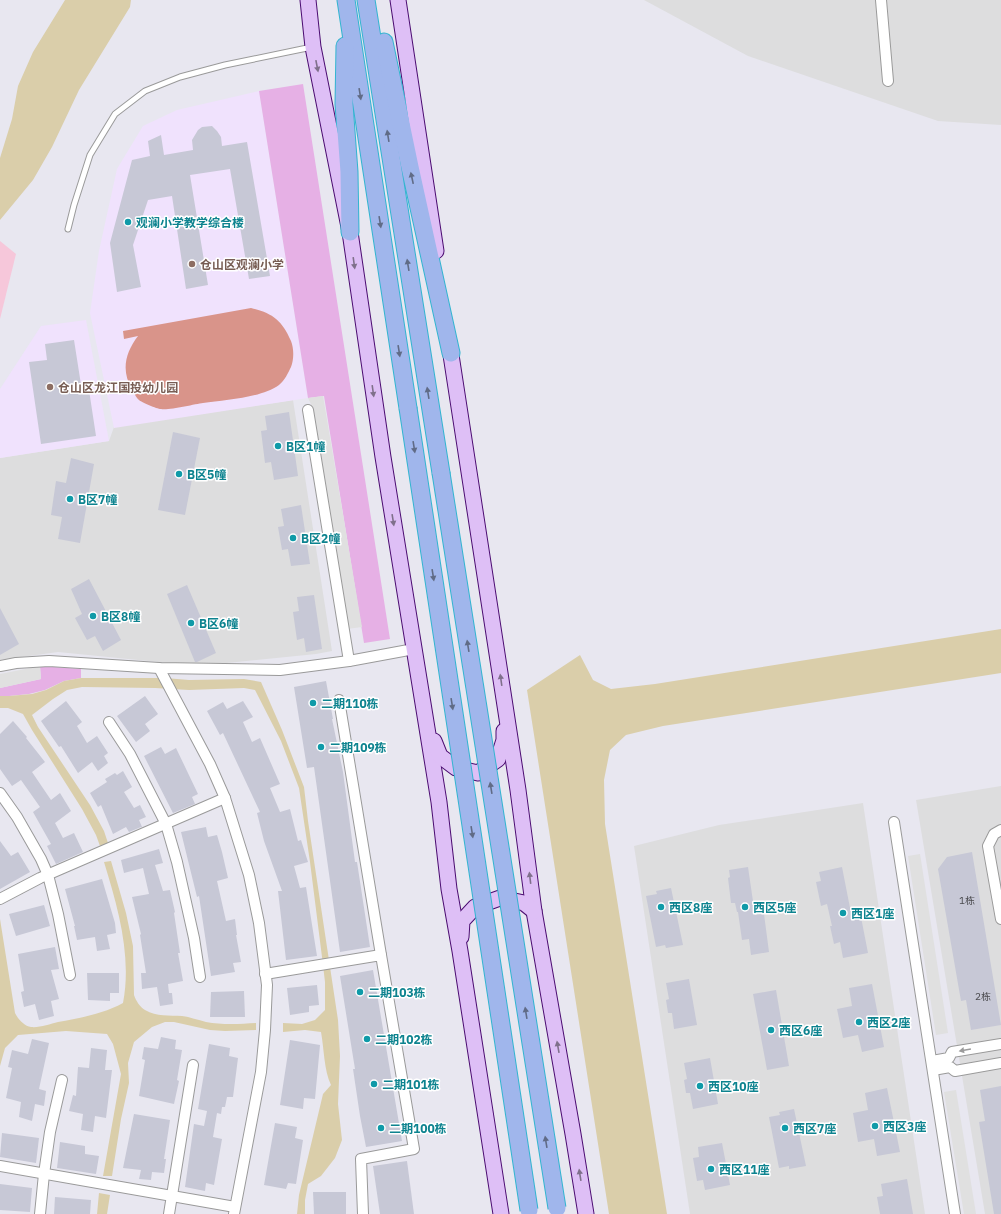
<svg xmlns="http://www.w3.org/2000/svg" width="1001" height="1214" viewBox="0 0 1001 1214" font-family="'IBM Plex Sans','Noto Sans SC',sans-serif">
<rect width="100%" height="100%" fill="#e8e7f0"/>
<g fill="#ddddde">
<path d="M644,0H1001V125L938,121L748,56Z"/>
<path d="M293,400L332,651L316,654L198,666L58,652L0,660V458L109,441L114,427Z"/>
<path d="M1001,786V1214H985L916,800Z"/>
<path d="M863,803L925,1214H690L634,846L719,825Z"/>
</g>
<g fill="#f0e2fd">
<path d="M259,91L308,398L114,428L90,313L99,251L117,169L143,126L177,110Z"/>
<path d="M86,320L109,441L0,458V389L41,326Z"/>
</g>
<g fill="#e6b0e5">
<path d="M303,84L390,639L364,643L324,396L308,398L259,91Z"/>
<path d="M40,666L81,669V678L64,681L45,690L29,694L9,696H0V688L41,679Z"/>
</g>
<path fill="#f6c7da" d="M0,241L16,254L0,319Z"/>
<path fill="#d9948a" d="M251,308C272,313 282,320 291,341C294,349 294,359 291,367C288,373 285,380 279,385C261,398 225,400 203,403C195,404 167,411 161,409C157,409 141,402 139,400C136,398 134,392 132,389C121,371 125,353 138,336L124,339L123,331Z"/>
<g fill="#e0e0e0">
<path d="M323,396L362,627L347,629L311,404L308,398Z"/>
<path d="M40,666L41,679L0,688V674Z"/>
<path d="M920,854L948,1033L936,1035L908,856Z"/>
<path d="M956,1090L976,1214H964L944,1092Z"/>
</g>
<g fill="#daceaa">
<path d="M65,0H131L130,7L79,90L52,147L33,180L0,220V158L12,119L18,86L33,52Z"/>
<path d="M1001,629V673L663,726L626,735L610,750L604,780L605,824L667,1214H609L527,690L580,655L593,680L611,689L655,684Z"/>
<path d="M81,678H165L189,680L244,679L261,682L282,730L304,787L308,821L338,1020L340,1056L338,1104L342,1140L335,1158L321,1176L308,1184L305,1200V1214H297L299,1195L323,1094L331,1085C324,1071 324,1048 321,1032L305,1030L283,1032V1023L302,1024L315,1020L325,1010V982L322,957L310,862L299,788L281,741L255,690L244,688L189,690L155,688L82,687L67,690L53,699L32,715L38,727L90,805L104,831L108,843L100,846L96,835L82,809L32,730L23,714L8,708H0V696H9L32,694L46,690L64,681Z"/>
<path d="M111,861L126,913L133,946L134,995C136,1001 140,1007 145,1010C157,1017 169,1015 182,1016C190,1017 198,1020 206,1022C222,1025 240,1024 256,1023V1030L225,1031L210,1030L174,1022H165L152,1027L134,1042L128,1063L129,1083L121,1119L112,1176H103L121,1074L113,1044L107,1034L66,1031L18,1035L5,1048L0,1066V919L15,1013C18,1019 24,1026 31,1027C39,1028 50,1024 58,1022C80,1018 103,1014 123,1003C132,956 118,908 104,862Z"/>
<path d="M99,1193L110,1195L107,1214H97Z"/>
</g>
<g fill="#c7c8d6">
<path d="M212,126L217,131L221,137L222,146L247,142L270,276L249,279L230,169L190,175L208,285L186,289L172,196L148,200L133,245L141,287L117,292L110,243L132,160L150,156L148,141L161,135L164,155L193,150L192,140L198,130L202,127Z"/>
<path d="M74,340L82,391L89,390L96,436L41,444L29,362L47,360L45,344Z"/>
<path d="M289,412L298,476L274,480L271,462L265,463L261,431L267,430L265,416Z"/>
<path d="M173,432L200,438L185,515L158,510Z"/>
<path d="M71,458L94,464L80,543L58,539L62,517L51,515L56,481L66,483Z"/>
<path d="M301,505L310,564L291,566L288,549L282,550L278,527L284,526L281,509Z"/>
<path d="M89,579L121,640L103,651L95,636L87,640L75,618L82,614L71,589Z"/>
<path d="M187,585L216,653L197,662H195L167,594Z"/>
<path d="M314,595L322,649L306,652L304,638L297,640L293,612L299,611L297,597Z"/>
<path d="M0,608L19,644L0,655Z"/>
<path d="M326,681L333,719H332L343,772L355,862H357L370,947L340,952L314,767L307,768L294,687Z"/>
<path d="M145,696L158,714L145,724L150,731L136,742L117,716Z"/>
<path d="M66,701L82,722L77,726L87,743L97,736L108,753L104,756L108,763L98,771L92,762L78,773L61,746L59,747L41,721Z"/>
<path d="M243,701L253,717L243,722L252,742L260,738L280,784L270,788L280,812L290,809L298,841L301,840L308,862L294,866L300,888L306,887L317,956L286,960L278,891H282L264,841L257,813L260,812L223,733L220,735L207,711L223,702L227,709Z"/>
<path d="M13,721L27,737L26,738L45,762L32,772L51,800L60,793L71,811L55,823L63,838L74,833L83,852L56,864L47,846L51,844L33,812L40,807L21,780L12,786L0,769V734Z"/>
<path d="M161,747L165,754L176,748L198,794L192,797L195,804L173,813L144,756Z"/>
<path d="M123,771L132,787L124,792L134,808L140,805L146,817L139,820L142,827H141L129,832L126,827L113,834L101,805L98,807L90,793L107,782L105,779L115,773L117,775Z"/>
<path d="M206,827L208,837L217,835L222,852L228,878L217,881L226,921L235,919L237,935H236L241,962L233,963L235,972L211,976L199,896L197,897L181,832Z"/>
<path d="M0,841L11,856L18,852L30,872L0,889Z"/>
<path d="M159,849L163,863L155,865L163,891L170,890L175,912L174,913L180,953H178L183,981L168,984L169,993H172L173,1004L160,1006L157,987L142,989L141,973H146L140,935L141,934L132,897L149,894L143,868L124,873L121,860Z"/>
<path d="M972,852L1001,1025L971,1030L966,1000L961,1001L938,869L947,857Z"/>
<path d="M748,867L755,915L764,914L769,952L751,955L749,939L742,940L738,912H737L735,903H731L728,878L730,877L729,870Z"/>
<path d="M842,867L851,913L860,912L868,953L843,958L840,942L834,944L830,926H832L827,904L821,906L816,882L821,881L819,872Z"/>
<path d="M102,879L115,923L116,933L107,935L110,949L97,951L95,937L77,940L74,926H75L65,889Z"/>
<path d="M671,888L683,945L666,948L665,945L656,947L646,896L657,894L656,891Z"/>
<path d="M44,905L50,926L16,936L9,914Z"/>
<path d="M55,947L59,969L51,970L59,999L51,1001L54,1016L39,1020L35,1004L24,1007L21,992L24,991L18,954Z"/>
<path d="M373,970L402,1141L366,1147L360,1116L353,1069H355L340,976Z"/>
<path d="M87,973H119V993H110V1001L88,1000Z"/>
<path d="M689,979L697,1025L674,1029L672,1013H668L666,1000L669,999L666,983Z"/>
<path d="M872,984L884,1047L862,1052L858,1035L843,1038L837,1009L852,1006L849,988Z"/>
<path d="M317,985L319,1005L309,1006V1012L290,1015L287,988Z"/>
<path d="M776,990L789,1066L767,1070L753,994Z"/>
<path d="M244,991L245,1017H210L211,992Z"/>
<path d="M161,1037L176,1040L175,1049L182,1050L177,1080L179,1081L174,1104L139,1096L145,1060L142,1059L144,1047L158,1049Z"/>
<path d="M32,1039L49,1043L39,1089L46,1091L44,1106L35,1104L32,1121L19,1117L21,1102L6,1098L12,1068L8,1067L12,1050L28,1054Z"/>
<path d="M290,1040L320,1045L315,1099L304,1098L303,1109L280,1105Z"/>
<path d="M209,1044L230,1048L229,1056L238,1058L233,1097H227L225,1107H222L221,1114L217,1113L213,1137L222,1139L214,1185L206,1183L205,1191L185,1187L194,1124L204,1126L207,1111L198,1109Z"/>
<path d="M91,1048L107,1050L105,1070H112L106,1118L95,1116L93,1132L81,1130L83,1114L69,1111L73,1095L76,1096L78,1067L89,1068Z"/>
<path d="M710,1058L718,1104L693,1109L690,1093H686L684,1080L687,1079L684,1063Z"/>
<path d="M1001,1086V1214H994L979,1122L985,1121L980,1090Z"/>
<path d="M887,1088L900,1152L877,1156L874,1139L858,1142L853,1113L868,1110L865,1093Z"/>
<path d="M794,1109L806,1166L789,1169V1166L779,1168L769,1117L780,1115L779,1112Z"/>
<path d="M134,1114L170,1120L164,1159H166L164,1173L152,1172L151,1180L139,1179L141,1170L123,1168Z"/>
<path d="M275,1123L297,1127L295,1138L303,1140L296,1184L288,1183L286,1189L264,1185Z"/>
<path d="M2,1133L39,1138L36,1163L0,1157Z"/>
<path d="M60,1142L85,1146V1154L99,1156L96,1174L57,1168Z"/>
<path d="M722,1143L730,1185L705,1190L703,1180L697,1181L693,1158L699,1157L698,1147Z"/>
<path d="M407,1161L414,1214H380L373,1166Z"/>
<path d="M907,1179L913,1214H880L877,1197L883,1196L881,1184Z"/>
<path d="M0,1184L32,1188L30,1212L0,1210Z"/>
<path d="M313,1192H346V1214H314Z"/>
<path d="M55,1197L91,1200L90,1214H54Z"/>
</g>
<g fill="none" stroke-linecap="round" stroke-linejoin="round">
<g stroke="#9a9a9a" stroke-width="7">
<path id="service" d="M68,229L74,205L90,155L115,114L145,91L180,77L225,65L312,47"/>
</g>
<g stroke="#9a9a9a" stroke-width="12">
<g id="minor">
<path d="M881,0L888,81"/>
<path d="M308,410L349,661"/>
<path d="M0,666L16,663L49,661L159,668L280,670L349,661L414,649"/>
<path d="M159,668L210,764L225,798L249,875L259,923L267,985L265,1030L261,1072L234,1214"/>
<path d="M339,700L381,955"/>
<path d="M109,722L130,754L166,824L177,862L194,938L200,977"/>
<path d="M0,793L17,817L41,859L48,875L58,914L70,975"/>
<path d="M894,822L955,1214"/>
<path d="M1001,830L994,834L988,846L1001,919"/>
<path d="M0,899L40,878L225,798"/>
<path d="M265,974L381,955L414,1149L361,1159L363,1214"/>
<path d="M932,1061L949,1058L952,1052L1001,1044"/>
<path d="M933,1070L950,1067L955,1071L1001,1063"/>
<path d="M0,1166L235,1207"/>
<path d="M40,1214L44,1174L50,1132L62,1080"/>
<path d="M169,1214L193,1065"/>
</g>
</g>
<g stroke="#4b0c71" stroke-width="17">
<g id="secondary">
<path d="M308,0L313,47L350,232L383,457L439,802L449,889L460,951L501,1214"/>
<path d="M398,0L436,251"/>
<path d="M449,342L518,790L534,911L573,1134L586,1214"/>
<path d="M434,741L440,756L456,768L478,773L498,759L504,740V731"/>
<path d="M461,937L462,921L475,907L500,898L524,903L534,911"/>
</g>
</g>
<g stroke="#32b5d0" stroke-width="19">
<g id="trunk">
<path d="M346,0L408,408"/>
<path d="M366,0L441,473"/>
<path d="M384,42L410,167L451,353"/>
<path d="M345,46L344,104L349,172L350,232"/>
</g>
</g>
<use href="#service" stroke="#fff" stroke-width="5"/>
<use href="#minor" stroke="#fff" stroke-width="10"/>
<use href="#secondary" stroke="#debff6" stroke-width="15"/>
<use href="#trunk" stroke="#a0b6ec" stroke-width="17"/>
<g stroke="#32b5d0" stroke-width="19" stroke-linecap="butt">
<g id="trunk-bridge">
<path d="M408,408L529,1210"/>
<path d="M441,473L557,1208"/>
</g>
</g>
<use href="#trunk-bridge" stroke="#a0b6ec" stroke-width="17"/>
</g>
<defs><path id="oneway-solid" d="M-6-.8H1V-3.2L6.5 0L1 3.2V.8H-6Z"/></defs>
<g fill="#7f708b">
<use href="#oneway-solid" transform="translate(317 66) rotate(79)"/>
<use href="#oneway-solid" transform="translate(354 263) rotate(82)"/>
<use href="#oneway-solid" transform="translate(373 391) rotate(82)"/>
<use href="#oneway-solid" transform="translate(393 520) rotate(81)"/>
<use href="#oneway-solid" transform="translate(501 680) rotate(-98)"/>
<use href="#oneway-solid" transform="translate(530 878) rotate(-97)"/>
<use href="#oneway-solid" transform="translate(558 1047) rotate(-100)"/>
<use href="#oneway-solid" transform="translate(580 1175) rotate(-99)"/>
</g>
<g fill="#606b86">
<use href="#oneway-solid" transform="translate(360 94) rotate(81)"/>
<use href="#oneway-solid" transform="translate(388 136) rotate(-99)"/>
<use href="#oneway-solid" transform="translate(412 178) rotate(-102)"/>
<use href="#oneway-solid" transform="translate(380 222) rotate(81)"/>
<use href="#oneway-solid" transform="translate(408 265) rotate(-99)"/>
<use href="#oneway-solid" transform="translate(399 351) rotate(81)"/>
<use href="#oneway-solid" transform="translate(428 393) rotate(-99)"/>
<use href="#oneway-solid" transform="translate(414 447) rotate(81)"/>
<use href="#oneway-solid" transform="translate(433 575) rotate(81)"/>
<use href="#oneway-solid" transform="translate(468 646) rotate(-99)"/>
<use href="#oneway-solid" transform="translate(452 704) rotate(81)"/>
<use href="#oneway-solid" transform="translate(491 788) rotate(-99)"/>
<use href="#oneway-solid" transform="translate(472 832) rotate(81)"/>
<use href="#oneway-solid" transform="translate(526 1013) rotate(-99)"/>
<use href="#oneway-solid" transform="translate(546 1142) rotate(-99)"/>
</g>
<use fill="#9b9b9b" href="#oneway-solid" transform="translate(965 1050) rotate(170)"/>
<g fill="#0f9aa8" stroke="#fff" stroke-width="1.5">
<circle cx="128" cy="222" r="4"/>
<circle cx="278" cy="446" r="4"/>
<circle cx="179" cy="474" r="4"/>
<circle cx="70" cy="499" r="4"/>
<circle cx="293" cy="538" r="4"/>
<circle cx="93" cy="616" r="4"/>
<circle cx="191" cy="623" r="4"/>
<circle cx="313" cy="703" r="4"/>
<circle cx="321" cy="747" r="4"/>
<circle cx="661" cy="907" r="4"/>
<circle cx="745" cy="907" r="4"/>
<circle cx="843" cy="913" r="4"/>
<circle cx="360" cy="992" r="4"/>
<circle cx="859" cy="1022" r="4"/>
<circle cx="771" cy="1030" r="4"/>
<circle cx="367" cy="1039" r="4"/>
<circle cx="374" cy="1084" r="4"/>
<circle cx="700" cy="1086" r="4"/>
<circle cx="875" cy="1126" r="4"/>
<circle cx="381" cy="1128" r="4"/>
<circle cx="785" cy="1128" r="4"/>
<circle cx="711" cy="1169" r="4"/>
</g>
<g fill="#8d6e63" stroke="#fff" stroke-width="1.5">
<circle cx="192" cy="264" r="4"/>
<circle cx="50" cy="387" r="4"/>
</g>
<g text-anchor="middle" dominant-baseline="central" stroke-width="3" stroke-linejoin="round" paint-order="stroke">
<g font-size="10" fill="#4a4a4e">
<text x="967" y="900">1栋</text>
<text x="983" y="996">2栋</text>
</g>
<g font-size="12" font-weight="bold" fill="#0d838f" stroke="#fff" text-anchor="start">
<text x="136" y="222">观澜小学教学综合楼</text>
<text x="286" y="446">B区1幢</text>
<text x="187" y="474">B区5幢</text>
<text x="78" y="499">B区7幢</text>
<text x="301" y="538">B区2幢</text>
<text x="101" y="616">B区8幢</text>
<text x="199" y="623">B区6幢</text>
<text x="321" y="703">二期110栋</text>
<text x="329" y="747">二期109栋</text>
<text x="669" y="907">西区8座</text>
<text x="753" y="907">西区5座</text>
<text x="851" y="913">西区1座</text>
<text x="368" y="992">二期103栋</text>
<text x="867" y="1022">西区2座</text>
<text x="779" y="1030">西区6座</text>
<text x="375" y="1039">二期102栋</text>
<text x="382" y="1084">二期101栋</text>
<text x="708" y="1086">西区10座</text>
<text x="883" y="1126">西区3座</text>
<text x="389" y="1128">二期100栋</text>
<text x="793" y="1128">西区7座</text>
<text x="719" y="1169">西区11座</text>
</g>
<g font-size="12" font-weight="bold" fill="#785e54" stroke="#fff" text-anchor="start">
<text x="200" y="264">仓山区观澜小学</text>
<text x="58" y="387">仓山区龙江国投幼儿园</text>
</g>
</g>
</svg>
